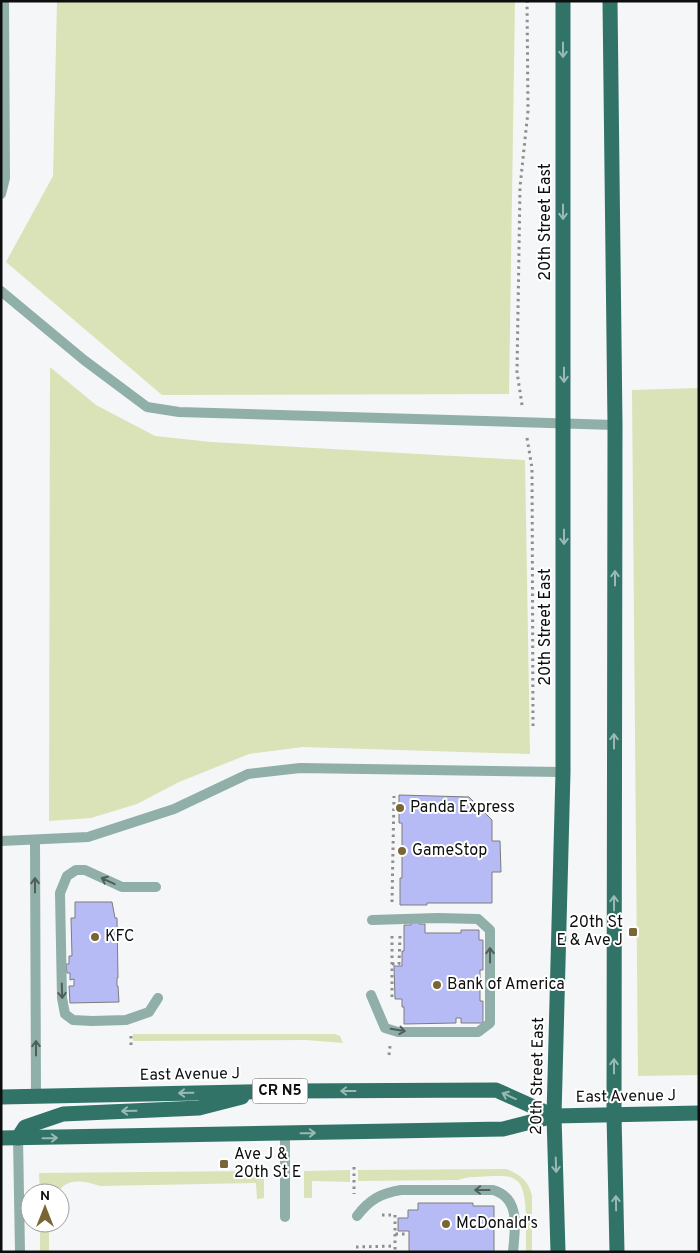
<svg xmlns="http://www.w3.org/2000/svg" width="700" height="1253" viewBox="0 0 700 1253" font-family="Overpass,sans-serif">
<rect width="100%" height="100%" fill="#f5f6f8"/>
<g fill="#dae2b8">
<path d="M57,1H515L509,394L162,395L6,262L53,176Z"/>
<path d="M50,367L96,405L155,436L211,442L525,460L530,754L303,747L249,754L179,782L137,804L91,818L49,821Z"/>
<path d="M699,388V1075L638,1076L632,390Z"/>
<path d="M133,1034H335L340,1036L343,1043L306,1040L133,1041Z"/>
<path d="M506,1169C520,1174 529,1181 532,1196V1252H526C525,1236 530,1188 516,1180C509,1175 501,1176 493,1176C480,1177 469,1176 458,1180L358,1181V1170Z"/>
<path d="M350,1170V1182L312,1181V1198H304V1171Z"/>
<path d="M264,1171V1198L257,1199L256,1183L100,1186C83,1181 68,1177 57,1193H40L39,1173Z"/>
<rect x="40" y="1223" width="9" height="29"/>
</g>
<g fill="#b7bbf5" stroke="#7c7c7e">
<path d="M399,795L469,797L492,820V841H500L501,872H492V903H427V905H400V878H402V823H399Z"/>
<path d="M75,902H112L115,918H117L118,978H117V986H118L119,1002L70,1003L69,986H74V979L70,980V973H67L66,964H69V956H72L71,918H75Z"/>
<path d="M411,921H419V924H425V933H461V930H479V940H483V970H480V1001H483V1023H461V1018H456V1023L404,1024V1007H402V999H395L394,966H402V951H404V925H411Z"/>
<path d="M418,1203H473V1206H494V1252H409V1231H398V1218H408V1210H418Z"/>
</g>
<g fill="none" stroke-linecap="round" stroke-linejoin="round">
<g stroke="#8d8e8f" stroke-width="3" stroke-dasharray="2.5 4" stroke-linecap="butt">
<path d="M522,405L517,372L520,187L528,111L527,1"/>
<path d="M527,438L532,468L533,726"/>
<path d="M392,902L394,796"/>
<path d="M392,964H399L400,936"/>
<path d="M392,997V936"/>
<path d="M131,1036V1046"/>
<path d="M389,1055L390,1046"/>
<path d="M354,1167V1194"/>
<path d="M382,1215H395V1234H405V1231"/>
<path d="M395,1234V1252"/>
<path d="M356,1247L395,1246"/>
</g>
<g stroke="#8fafa8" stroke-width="10">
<path d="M1,194L5,178L4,1"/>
<path d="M1,291L84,360L147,407L179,412L615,425"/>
<path d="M35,840L36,1096"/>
<path d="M1,841L88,837L174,809L248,774L300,768L563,772"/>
<path d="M156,887H122L85,870H76L67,876L60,893L62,998L65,1014L73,1020L92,1021L126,1020L149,1012L158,998"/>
<path d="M371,995L385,1028L398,1032H478L490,1023V930L478,919L438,918L372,920"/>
<path d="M285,1134V1217"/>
<path d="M18,1138L20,1252"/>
<path d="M357,1216C369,1200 381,1193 401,1190H493C521,1198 515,1229 513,1252"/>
</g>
<g stroke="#327368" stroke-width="15">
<path d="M610,1L615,425L614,1114L617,1252"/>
<path d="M1,1097L288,1091L496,1090L554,1116"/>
<path d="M1,1138L503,1129L554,1116L699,1113"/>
<path d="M18,1138L25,1127L63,1114L199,1108L242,1097"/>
<path d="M558,1252L554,1116L563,772V1"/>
</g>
</g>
<defs><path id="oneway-shaft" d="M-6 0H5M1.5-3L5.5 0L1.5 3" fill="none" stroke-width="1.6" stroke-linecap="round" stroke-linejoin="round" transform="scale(1.25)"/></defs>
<g stroke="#98b9b4">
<use href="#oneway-shaft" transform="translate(563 50) rotate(90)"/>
<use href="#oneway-shaft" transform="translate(563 212) rotate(90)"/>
<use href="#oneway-shaft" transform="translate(564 375) rotate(90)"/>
<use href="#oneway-shaft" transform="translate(564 537) rotate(90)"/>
<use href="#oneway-shaft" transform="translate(615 578) rotate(-90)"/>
<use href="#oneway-shaft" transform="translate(614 741) rotate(-90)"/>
<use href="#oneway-shaft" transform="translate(614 903) rotate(-90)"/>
<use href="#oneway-shaft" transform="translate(614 1066) rotate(-90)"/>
<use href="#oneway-shaft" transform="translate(348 1091) rotate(180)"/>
<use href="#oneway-shaft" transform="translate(186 1093) rotate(179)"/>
<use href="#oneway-shaft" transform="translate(509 1096) rotate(-156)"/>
<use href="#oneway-shaft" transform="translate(129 1111) rotate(179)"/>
<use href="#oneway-shaft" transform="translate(308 1133) rotate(-1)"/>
<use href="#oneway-shaft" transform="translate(50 1138) rotate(-1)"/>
<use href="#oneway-shaft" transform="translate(556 1165) rotate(88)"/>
<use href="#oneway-shaft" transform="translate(616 1203) rotate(-91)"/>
</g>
<g stroke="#4e5e5b">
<use href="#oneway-shaft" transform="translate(108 881) rotate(-155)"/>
<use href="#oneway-shaft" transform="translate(35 885) rotate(-90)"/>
<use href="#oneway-shaft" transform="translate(490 955) rotate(-90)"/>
<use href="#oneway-shaft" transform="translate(62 991) rotate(88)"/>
<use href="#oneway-shaft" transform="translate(398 1030) rotate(10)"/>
<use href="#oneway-shaft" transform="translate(36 1048) rotate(-90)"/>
<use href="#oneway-shaft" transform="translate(482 1190) rotate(180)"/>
</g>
<g fill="#796634" stroke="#fff" stroke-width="2">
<circle cx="400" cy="808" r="5"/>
<circle cx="402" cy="851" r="5"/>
<rect x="628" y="927" width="10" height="10" rx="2.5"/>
<circle cx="95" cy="937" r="5"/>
<circle cx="437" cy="985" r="5"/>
<rect x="219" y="1159" width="10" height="10" rx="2.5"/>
<circle cx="446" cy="1224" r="5"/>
</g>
<g text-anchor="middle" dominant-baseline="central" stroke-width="4" stroke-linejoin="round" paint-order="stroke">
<rect fill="#fff" stroke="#565656" stroke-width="1" x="252.5" y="1078.5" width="55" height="25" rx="4"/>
<g font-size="15" font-weight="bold" fill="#0d0e0e">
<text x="280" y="1091">CR N5</text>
</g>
<g font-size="16" fill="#0d0e0e" stroke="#fff">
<text transform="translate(546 222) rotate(-90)">20th Street East</text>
<text transform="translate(546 627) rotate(-90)">20th Street East</text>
<text transform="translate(190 1075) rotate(-1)">East Avenue J</text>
<text transform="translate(538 1076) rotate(-89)">20th Street East</text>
<text transform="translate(626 1097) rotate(-1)">East Avenue J</text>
</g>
<g font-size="16" fill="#0d0e0e" stroke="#fff" text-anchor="start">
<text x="410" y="808">Panda Express</text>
<text x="412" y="851">GameStop</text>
<text x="623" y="923" text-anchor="end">20th St<tspan x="623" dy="18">E &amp; Ave J</tspan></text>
<text x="105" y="937">KFC</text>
<text x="447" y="985">Bank of America</text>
<text x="234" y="1155">Ave J &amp;<tspan x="234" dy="18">20th St E</tspan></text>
<text x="456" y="1224">McDonald's</text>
</g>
</g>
<rect width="700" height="1253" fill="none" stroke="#0d0e0e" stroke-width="5"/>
<g transform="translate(45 1208)"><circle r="24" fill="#ffffff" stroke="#9e9f9f"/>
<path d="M0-4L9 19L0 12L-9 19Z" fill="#796634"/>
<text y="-8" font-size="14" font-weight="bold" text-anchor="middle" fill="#0d0e0e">N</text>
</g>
</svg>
